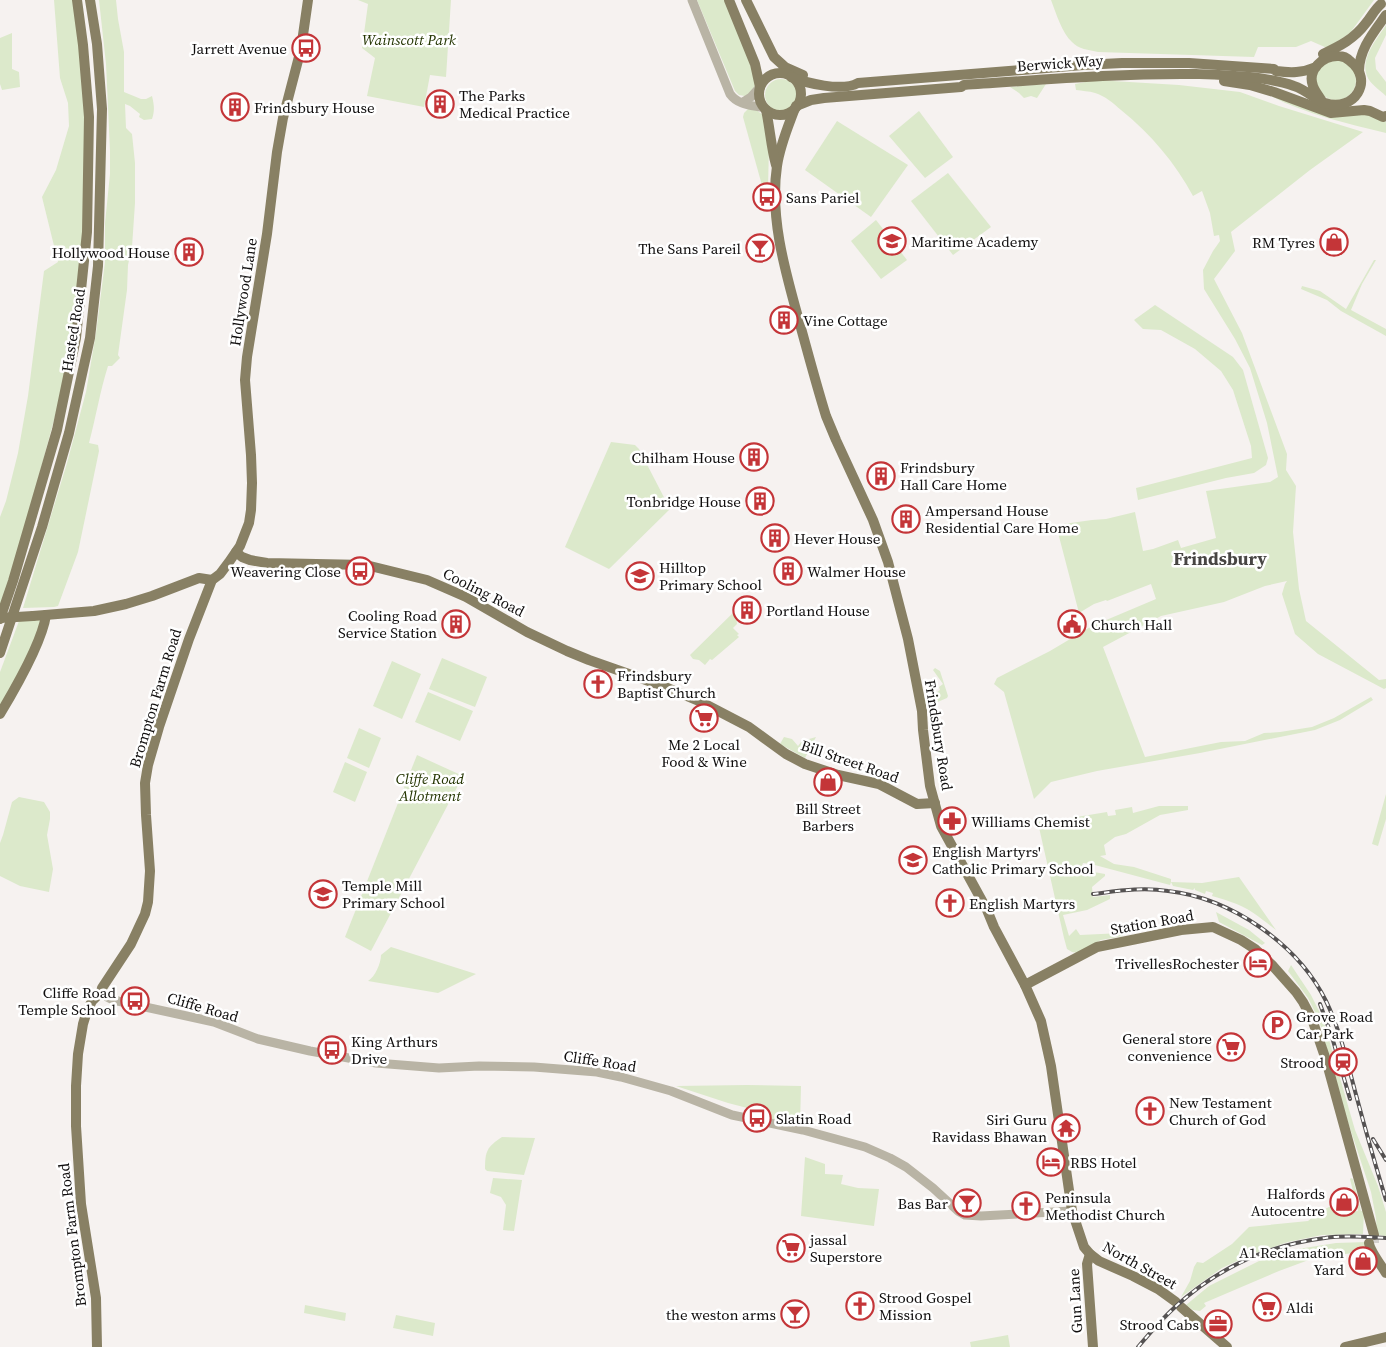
<svg xmlns="http://www.w3.org/2000/svg" width="1386" height="1347" viewBox="0 0 1386 1347" font-family="'Source Serif 4',serif">
<rect width="100%" height="100%" fill="#f6f2f0"/>
<g fill="#dce9cb">
<path d="M54,0H75L86,125V190L80,281L61,394L23,535L0,610V517L6,501L18,453L28,396L44,271L58,262L42,197L56,170L69,126L68,103L60,78Z"/>
<path d="M99,0H116L118,19L124,52V92L141,99H146L152,96C154,104 155,111 152,119L144,120L139,117L140,114L130,106L125,104L126,128L132,134L135,163V203L132,247L128,265L127,290L118,355L120,358L112,366H108C100,391 96,417 89,443L98,445L99,451L78,552L58,606L54,607L23,608L67,463L86,392L96,333L105,262V223L110,174V151L106,64Z"/>
<path d="M358,0H451L446,77L430,75L424,107L367,96L375,58L362,48L368,4Z"/>
<path d="M697,0H726L754,74L755,85L753,92L745,96L739,95L735,91Z"/>
<path d="M1051,0H1374L1350,33L1327,48L1311,41L1296,47H1258L1254,57L1098,52C1089,50 1078,49 1072,42C1062,33 1056,13 1051,0Z"/>
<path d="M1386,25V35L1375,58L1376,69L1386,82V96C1380,90 1370,84 1367,76C1360,58 1377,39 1386,25Z"/>
<path d="M12,33V69L19,72L20,87L2,90L0,84V38Z"/>
<circle cx="1336" cy="80" r="20"/>
<circle cx="781" cy="95" r="16"/>
<path d="M1096,80L1179,85L1240,92L1279,106L1363,132L1310,170L1231,232L1235,251L1214,279L1242,333L1287,454L1286,470L1296,486L1293,532L1299,589L1306,621L1379,680L1386,679V688L1384,689L1318,654L1295,634L1282,594L1285,584L1287,581L1265,586L1224,602L1161,616L1103,647L1145,757L1221,742L1245,741L1264,733L1280,732L1312,727L1334,718L1371,697L1373,700L1340,720L1315,730L1200,753L1097,771L1051,782L1034,799L1004,692L994,684L997,678L1050,651L1092,626L1156,599L1151,584L1107,601L1106,600L1094,604L1079,613L1056,525L1092,520L1106,519L1135,512L1143,551L1153,549L1178,540L1181,548L1216,538L1206,491L1270,482L1278,477L1267,423L1250,368L1235,339L1204,289L1203,270L1213,251L1220,241L1219,235L1214,236L1210,213L1202,191L1193,196C1175,163 1151,134 1121,110C1113,103 1105,96 1095,93C1089,91 1082,91 1076,90L1075,84Z"/>
<path d="M1046,84L1037,98L1031,96L1024,98L1019,93L1010,87Z"/>
<path d="M1271,96L1378,117L1386,122V133C1349,124 1305,114 1271,96Z"/>
<path d="M748,109H755L763,115L769,146L768,189H763L743,117L744,113Z"/>
<path d="M919,111L953,157L925,178L889,136Z"/>
<path d="M837,121L908,165L871,217L805,170Z"/>
<path d="M948,173L991,227L953,255L911,201Z"/>
<path d="M876,220L907,260L881,279L851,241Z"/>
<path d="M1374,260H1376L1362,284L1351,310L1386,329V336L1341,311L1327,300L1301,289L1302,286L1320,291L1346,309Z"/>
<path d="M1155,305L1233,357L1243,370L1268,458L1266,465L1254,473L1226,478L1138,500L1136,488L1252,458L1251,446L1233,390L1221,371L1195,349L1161,330L1143,329L1134,320Z"/>
<path d="M611,442L635,445L639,449L670,509L609,569L565,547Z"/>
<path d="M738,608L740,611L736,615L737,624L733,628L739,634L737,635L739,637L712,660L710,659L705,665L699,660L693,659L690,655Z"/>
<path d="M39,619L43,625L0,711V672L19,621Z"/>
<path d="M442,658L487,677L475,707L429,689Z"/>
<path d="M392,661L421,674L402,719L373,706Z"/>
<path d="M935,668L940,671L948,696L947,698L928,706L926,705L924,701L940,690L939,687L943,684L933,670Z"/>
<path d="M428,692L473,711L460,741L415,722Z"/>
<path d="M359,728L381,738L369,768L347,758Z"/>
<path d="M784,737L792,739L798,746L802,741L816,737L805,758L780,744Z"/>
<path d="M417,755L463,776L371,951L345,937Z"/>
<path d="M345,762L367,772L355,802L333,792Z"/>
<path d="M1386,794V819L1378,846L1372,844Z"/>
<path d="M19,797L44,802L50,812V819L47,835L53,869L49,892L20,886L0,876V843L3,835L12,802Z"/>
<path d="M1159,806H1188V810L1160,815L1126,834L1115,837L1104,845L1106,855L1100,856L1114,864L1134,867L1171,879V882L1202,883L1239,877L1276,930C1263,920 1248,907 1231,902C1226,900 1219,898 1212,896L1213,893L1206,891L1205,894L1195,890V888L1193,890L1173,886L1171,882L1170,885L1091,864L1083,863L1082,866L1088,871L1105,874V876L1092,887L1093,897L1110,895V899L1087,910L1063,915L1069,936L1076,929L1080,935L1122,933L1123,936L1101,940L1077,953L1072,952L1067,949L1064,938L1038,823L1041,820L1050,818L1052,821L1107,812L1108,816L1116,815L1115,810L1132,807L1133,813Z"/>
<path d="M1216,912L1249,930L1265,943L1262,945L1219,922Z"/>
<path d="M391,947L476,974L438,993L368,981C375,977 381,963 381,955Z"/>
<path d="M1291,965L1311,995L1323,1019L1355,1130L1378,1186L1386,1212V1236L1377,1235L1376,1218L1371,1192L1342,1104L1319,1020L1308,998L1288,971Z"/>
<path d="M747,1085L801,1086L800,1126L758,1118L759,1111L728,1103L676,1086Z"/>
<path d="M502,1137L535,1138L524,1175L487,1171L485,1169C485,1151 487,1147 502,1137Z"/>
<path d="M805,1157L825,1164V1174L843,1175L841,1184L858,1188L879,1189L874,1226L801,1216Z"/>
<path d="M493,1178L522,1180L514,1231L503,1230L506,1205L501,1197L490,1193Z"/>
<path d="M1351,1178L1353,1179L1361,1211H1364L1363,1234L1322,1235L1288,1242L1250,1255L1222,1268L1181,1297L1190,1281L1194,1267L1197,1262L1203,1263L1232,1244L1249,1227L1308,1221L1319,1212L1335,1204L1339,1213L1358,1211L1350,1179Z"/>
<path d="M1367,1242L1369,1255L1361,1252L1314,1258L1279,1271L1204,1303L1206,1306L1200,1311L1193,1310L1186,1305L1209,1286L1259,1261L1298,1249L1336,1243Z"/>
<path d="M305,1305L346,1313L345,1321L304,1313Z"/>
<path d="M396,1315L435,1323L433,1336L393,1328Z"/>
<path d="M1008,1335L1010,1347H971L970,1342Z"/>
</g>
<g fill="none" stroke-linecap="round" stroke-linejoin="round">
<path stroke="#d4d0ce" stroke-width="10" stroke-dasharray="10 5" stroke-linecap="butt" d="M1374,1243V1235"/>
<g stroke="#b9b4a5" stroke-width="9">
<path d="M692,0L730,94C738,105 751,105 764,108"/>
<path d="M743,102L751,97L760,87"/>
<path d="M101,992L107,997L113,1000L214,1022L258,1039L310,1051L376,1063L439,1068L479,1066L534,1067L597,1072L621,1077L671,1091L732,1115L803,1130L865,1147L890,1158L906,1167L933,1188L958,1211L965,1215L981,1216L1072,1211"/>
</g>
<g stroke="#888064" stroke-width="10">
<path d="M729,0L755,64L760,87"/>
<path d="M746,0L774,57L785,67L803,75"/>
<path d="M1323,54C1340,46 1354,39 1366,23C1371,17 1375,9 1381,4"/>
<path d="M1359,71C1359,49 1374,32 1386,15"/>
<circle cx="780" cy="94" r="21"/>
<path d="M791,77C806,83 842,92 858,83L1083,65L1122,63H1189L1274,69L1276,71C1291,73 1302,73 1316,67"/>
<path d="M1224,81L1250,85L1274,92L1331,113L1364,110L1370,111L1383,117L1386,116"/>
<path d="M796,106L811,100L824,98L961,87L964,85C1041,80 1118,73 1196,74C1225,75 1266,76 1294,86C1304,89 1313,97 1323,103H1325C1354,113 1375,80 1350,61C1347,58 1343,56 1339,56C1323,55 1307,70 1313,86C1315,92 1320,97 1323,103"/>
<path d="M795,108C788,127 780,145 777,166C769,220 787,277 801,328C809,357 817,387 826,416L836,440L873,520L888,562L908,639L922,711L923,730L930,786L941,826L987,910L994,927L1025,985L1041,1021L1051,1066L1072,1211L1084,1247L1090,1254L1099,1261L1133,1276L1158,1289L1176,1302"/>
<path d="M766,110C770,128 771,147 776,165"/>
<path d="M236,552L242,557L250,560L267,563L366,565L427,580L466,597L527,632L567,651L589,660L663,686L701,702L749,727L786,754L805,764L838,775L879,784L917,804L935,803"/>
<path d="M33,616L94,611L126,604L152,596L199,578L212,580"/>
<path d="M0,619L13,581L57,430L76,338L87,232L89,117L83,45L77,0"/>
<path d="M0,653L42,527L69,433L90,338L98,266L102,109L97,44L90,0"/>
<path d="M0,714C15,689 42,643 46,615"/>
<path d="M1025,985L1097,947L1181,930L1213,927L1241,940L1255,949L1273,966L1296,992L1303,1002L1312,1019L1326,1060L1374,1235"/>
<path d="M1369,1243C1370,1251 1381,1265 1386,1273"/>
<path d="M1090,1254L1087,1264L1093,1347"/>
<path d="M1181,1307L1227,1347"/>
<path d="M97,1347L96,1298L81,1204L76,1126V1086L78,1054L83,1024L87,1011L92,1001L101,992L102,988L131,944L145,914L148,902L150,871L146,815L145,783L148,765L159,727L189,639L212,580L220,574L229,562L240,546L249,523L251,510L252,483L251,455L245,380L247,357L267,234L277,152L283,118L301,49L308,0"/>
<path d="M1345,1347L1386,1337"/>
</g>
<g stroke="#555252" stroke-width="4">
<g id="rail">
<path d="M1093,894C1118,891 1142,887 1168,891C1231,898 1298,944 1326,1001C1340,1030 1347,1061 1355,1091C1365,1128 1375,1164 1386,1200"/>
<path d="M1320,1004L1332,1037L1350,1099"/>
<path d="M1373,1139L1386,1160"/>
<path d="M1138,1347C1149,1334 1161,1320 1174,1308C1216,1269 1268,1245 1325,1238C1345,1235 1366,1237 1386,1238"/>
</g>
</g>
<use href="#rail" stroke="#fff" stroke-width="2" stroke-dasharray="5.5" stroke-linecap="butt"/>
<path stroke="#888064" stroke-width="10" d="M0,618L33,616"/>
</g>
<defs>
<g id="bus-ring" transform="scale(1.4375)"><circle r="9.5" fill="#fff" stroke="#c43538" stroke-width="1.5"/><path d="M-5-6H5V4H4V6H2V4H-2V6H-4V4H-5ZM-3.5-4V0h7V-4ZM-3.5 1.2v1.5H-2V1.2ZM2 1.2v1.5H3.5V1.2Z" fill="#c43538"/></g>
<g id="building-ring" transform="scale(1.4375)"><circle r="9.5" fill="#fff" stroke="#c43538" stroke-width="1.5"/><path d="M-4-6H4V6H1V3H-1V6H-4ZM-2.5-4.3h1.7v1.8h-1.7ZM.8-4.3h1.7v1.8H.8ZM-2.5-1h1.7V.8h-1.7ZM.8-1h1.7V.8H.8Z" fill="#c43538"/></g>
<g id="school-ring" transform="scale(1.4375)"><circle r="9.5" fill="#fff" stroke="#c43538" stroke-width="1.5"/><path d="M0-5L7-2L0 1L-7-2ZM-4 1L0 2.5L4 1V4Q0 6-4 4Z" fill="#c43538"/></g>
<g id="shop-ring" transform="scale(1.4375)"><circle r="9.5" fill="#fff" stroke="#c43538" stroke-width="1.5"/><path d="M-5-2.5h2.3a2.7 3.5 0 0 1 5.4 0H5L5.5 6h-11ZM-1.5-2.5h3a1.5 2.3 0 0 0-3 0Z" fill="#c43538"/></g>
<g id="bar-ring" transform="scale(1.4375)"><circle r="9.5" fill="#fff" stroke="#c43538" stroke-width="1.5"/><path d="M-6-5H6L.8 .8V4.5H3.5V6h-7V4.5H-.8V.8Z" fill="#c43538"/></g>
<g id="civic-ring" transform="scale(1.4375)"><circle r="9.5" fill="#fff" stroke="#c43538" stroke-width="1.5"/><path d="M-.6-6.5H3V-4.5H.6V-3L4-1V1h2V6H-6V1h2V-1L-.6-3ZM-1.2 2.5V6h2.4V2.5Z" fill="#c43538"/></g>
<g id="church-ring" transform="scale(1.4375)"><circle r="9.5" fill="#fff" stroke="#c43538" stroke-width="1.5"/><path d="M-1.2-6h2.4v3.5h3.3v2.4h-3.3V6h-2.4V-.1h-3.3v-2.4h3.3Z" fill="#c43538"/></g>
<g id="supermarket-ring" transform="scale(1.4375)"><circle r="9.5" fill="#fff" stroke="#c43538" stroke-width="1.5"/><path d="M-6-5.5h2.5l.6 2H6L4.5 2H-2.5L-4.4-4H-6ZM-1.5 3.2a1.3 1.3 0 1 0 .1 0ZM3 3.2a1.3 1.3 0 1 0 .1 0Z" fill="#c43538"/></g>
<g id="pharmacy-ring" transform="scale(1.4375)"><circle r="9.5" fill="#fff" stroke="#c43538" stroke-width="1.5"/><path d="M-2-6h4v4h4v4h-4v4h-4v-4h-4v-4h4Z" fill="#c43538"/></g>
<g id="hotel-ring" transform="scale(1.4375)"><circle r="9.5" fill="#fff" stroke="#c43538" stroke-width="1.5"/><path d="M-6-4.5h1.5V1H6V5H4.5V3h-9V5H-6ZM-4 0a1.8 1.8 0 1 1 3.6 0ZM.5 0V-2.5h3Q6-2.5 6 0Z" fill="#c43538"/></g>
<g id="parking-ring" transform="scale(1.4375)"><circle r="9.5" fill="#fff" stroke="#c43538" stroke-width="1.5"/><path d="M-3.5-5.5H1a3.5 3.5 0 0 1 0 7H-1V5.5H-3.5ZM-1-3.4V-.6H.8a1.4 1.4 0 0 0 0-2.8Z" fill="#c43538"/></g>
<g id="station-ring" transform="scale(1.4375)"><circle r="9.5" fill="#fff" stroke="#c43538" stroke-width="1.5"/><path d="M-3-6H3Q5-6 5-4V2Q5 4 3 4L4.5 6H3L1.5 4h-3L-3 6H-4.5L-3 4Q-5 4-5 2V-4Q-5-6-3-6ZM-3.5-4v3h7v-3ZM-3.5 1v1.5H-2V1ZM2 1v1.5H3.5V1Z" fill="#c43538"/></g>
<g id="temple-ring" transform="scale(1.4375)"><circle r="9.5" fill="#fff" stroke="#c43538" stroke-width="1.5"/><path d="M0-6L5-2H3V0L6.5 2.5H4V6H1.5V3h-3V6H-4V2.5H-6.5L-3 0V-2H-5Z" fill="#c43538"/></g>
<g id="office-ring" transform="scale(1.4375)"><circle r="9.5" fill="#fff" stroke="#c43538" stroke-width="1.5"/><path d="M-6-3h4V-5.5h4V-3h4V5H-6ZM-1-4.5V-3h2v-1.5ZM-6 0V1H6V0Z" fill="#c43538"/></g>
</defs>
<g fill-rule="evenodd">
<use href="#bus-ring" x="306" y="48"/>
<use href="#building-ring" x="440" y="104"/>
<use href="#building-ring" x="235" y="107"/>
<use href="#bus-ring" x="767" y="197"/>
<use href="#school-ring" x="892" y="241"/>
<use href="#shop-ring" x="1334" y="242"/>
<use href="#bar-ring" x="760" y="248"/>
<use href="#building-ring" x="189" y="252"/>
<use href="#building-ring" x="784" y="320"/>
<use href="#building-ring" x="754" y="457"/>
<use href="#building-ring" x="881" y="476"/>
<use href="#building-ring" x="760" y="501"/>
<use href="#building-ring" x="906" y="519"/>
<use href="#building-ring" x="775" y="538"/>
<use href="#bus-ring" x="360" y="571"/>
<use href="#building-ring" x="788" y="571"/>
<use href="#school-ring" x="640" y="576"/>
<use href="#building-ring" x="747" y="610"/>
<use href="#building-ring" x="456" y="624"/>
<use href="#civic-ring" x="1072" y="624"/>
<use href="#church-ring" x="598" y="684"/>
<use href="#supermarket-ring" x="704" y="718"/>
<use href="#shop-ring" x="828" y="782"/>
<use href="#pharmacy-ring" x="952" y="821"/>
<use href="#school-ring" x="913" y="860"/>
<use href="#school-ring" x="323" y="894"/>
<use href="#church-ring" x="950" y="903"/>
<use href="#hotel-ring" x="1258" y="963"/>
<use href="#bus-ring" x="135" y="1001"/>
<use href="#parking-ring" x="1277" y="1025"/>
<use href="#supermarket-ring" x="1231" y="1047"/>
<use href="#bus-ring" x="332" y="1050"/>
<use href="#station-ring" x="1343" y="1062"/>
<use href="#church-ring" x="1150" y="1111"/>
<use href="#bus-ring" x="757" y="1118"/>
<use href="#temple-ring" x="1066" y="1128"/>
<use href="#hotel-ring" x="1051" y="1162"/>
<use href="#shop-ring" x="1344" y="1202"/>
<use href="#bar-ring" x="967" y="1203"/>
<use href="#church-ring" x="1026" y="1206"/>
<use href="#supermarket-ring" x="791" y="1248"/>
<use href="#shop-ring" x="1363" y="1261"/>
<use href="#church-ring" x="860" y="1306"/>
<use href="#supermarket-ring" x="1267" y="1307"/>
<use href="#bar-ring" x="795" y="1314"/>
<use href="#office-ring" x="1218" y="1324"/>
</g>
<g text-anchor="middle" dominant-baseline="central" stroke-width="5" stroke-linejoin="round" paint-order="stroke">
<g font-size="15" font-style="italic" fill="#233400" stroke="#fff">
<text x="409" y="39">Wainscott Park</text>
<text x="430" y="778">Cliffe Road<tspan x="430" dy="17">Allotment</tspan></text>
</g>
<g font-size="15" fill="#100e0e" stroke="#fff" text-anchor="start">
<text x="287" y="48" text-anchor="end">Jarrett Avenue</text>
<text x="459" y="95">The Parks<tspan x="459" dy="17">Medical Practice</tspan></text>
<text x="254" y="107">Frindsbury House</text>
<text x="786" y="197">Sans Pariel</text>
<text x="911" y="241">Maritime Academy</text>
<text x="1315" y="242" text-anchor="end">RM Tyres</text>
<text x="741" y="248" text-anchor="end">The Sans Pareil</text>
<text x="170" y="252" text-anchor="end">Hollywood House</text>
<text x="803" y="320">Vine Cottage</text>
<text x="735" y="457" text-anchor="end">Chilham House</text>
<text x="900" y="467">Frindsbury<tspan x="900" dy="17">Hall Care Home</tspan></text>
<text x="741" y="501" text-anchor="end">Tonbridge House</text>
<text x="925" y="510">Ampersand House<tspan x="925" dy="17">Residential Care Home</tspan></text>
<text x="794" y="538">Hever House</text>
<text x="659" y="567">Hilltop<tspan x="659" dy="17">Primary School</tspan></text>
<text x="341" y="571" text-anchor="end">Weavering Close</text>
<text x="807" y="571">Walmer House</text>
<text x="766" y="610">Portland House</text>
<text x="437" y="615" text-anchor="end">Cooling Road<tspan x="437" dy="17">Service Station</tspan></text>
<text x="1091" y="624">Church Hall</text>
<text x="617" y="675">Frindsbury<tspan x="617" dy="17">Baptist Church</tspan></text>
<text x="704" y="744" text-anchor="middle">Me 2 Local<tspan x="704" dy="17">Food &amp; Wine</tspan></text>
<text x="828" y="808" text-anchor="middle">Bill Street<tspan x="828" dy="17">Barbers</tspan></text>
<text x="971" y="821">Williams Chemist</text>
<text x="932" y="851">English Martyrs'<tspan x="932" dy="17">Catholic Primary School</tspan></text>
<text x="342" y="885">Temple Mill<tspan x="342" dy="17">Primary School</tspan></text>
<text x="969" y="903">English Martyrs</text>
<text x="1239" y="963" text-anchor="end">TrivellesRochester</text>
<text x="116" y="992" text-anchor="end">Cliffe Road<tspan x="116" dy="17">Temple School</tspan></text>
<text x="1296" y="1016">Grove Road<tspan x="1296" dy="17">Car Park</tspan></text>
<text x="1212" y="1038" text-anchor="end">General store<tspan x="1212" dy="17">convenience</tspan></text>
<text x="351" y="1041">King Arthurs<tspan x="351" dy="17">Drive</tspan></text>
<text x="1324" y="1062" text-anchor="end">Strood</text>
<text x="1169" y="1102">New Testament<tspan x="1169" dy="17">Church of God</tspan></text>
<text x="776" y="1118">Slatin Road</text>
<text x="1047" y="1119" text-anchor="end">Siri Guru<tspan x="1047" dy="17">Ravidass Bhawan</tspan></text>
<text x="1070" y="1162">RBS Hotel</text>
<text x="1325" y="1193" text-anchor="end">Halfords<tspan x="1325" dy="17">Autocentre</tspan></text>
<text x="1045" y="1197">Peninsula<tspan x="1045" dy="17">Methodist Church</tspan></text>
<text x="948" y="1203" text-anchor="end">Bas Bar</text>
<text x="810" y="1239">jassal<tspan x="810" dy="17">Superstore</tspan></text>
<text x="1344" y="1252" text-anchor="end">A1 Reclamation<tspan x="1344" dy="17">Yard</tspan></text>
<text x="879" y="1297">Strood Gospel<tspan x="879" dy="17">Mission</tspan></text>
<text x="1286" y="1307">Aldi</text>
<text x="776" y="1314" text-anchor="end">the weston arms</text>
<text x="1199" y="1324" text-anchor="end">Strood Cabs</text>
</g>
<g font-size="15" fill="#100e0e" stroke="#fff">
<text transform="translate(1060 63) rotate(-4)">Berwick Way</text>
<text transform="translate(243 292) rotate(-81)">Hollywood Lane</text>
<text transform="translate(73 330) rotate(-81)">Hasted Road</text>
<text transform="translate(484 592) rotate(27)">Cooling Road</text>
<text transform="translate(155 698) rotate(-73)">Brompton Farm Road</text>
<text transform="translate(939 735) rotate(81)">Frindsbury Road</text>
<text transform="translate(850 761) rotate(19)">Bill Street Road</text>
<text transform="translate(1152 922) rotate(-10)">Station Road</text>
<text transform="translate(203 1007) rotate(16)">Cliffe Road</text>
<text transform="translate(600 1061) rotate(9)">Cliffe Road</text>
<text transform="translate(72 1235) rotate(-97)">Brompton Farm Road</text>
<text transform="translate(1140 1265) rotate(29)">North Street</text>
<text transform="translate(1075 1301) rotate(-93)">Gun Lane</text>
</g>
<g font-size="18" font-weight="bold" fill="#474543" stroke="#fff">
<text x="1220" y="558">Frindsbury</text>
</g>
</g>
</svg>
